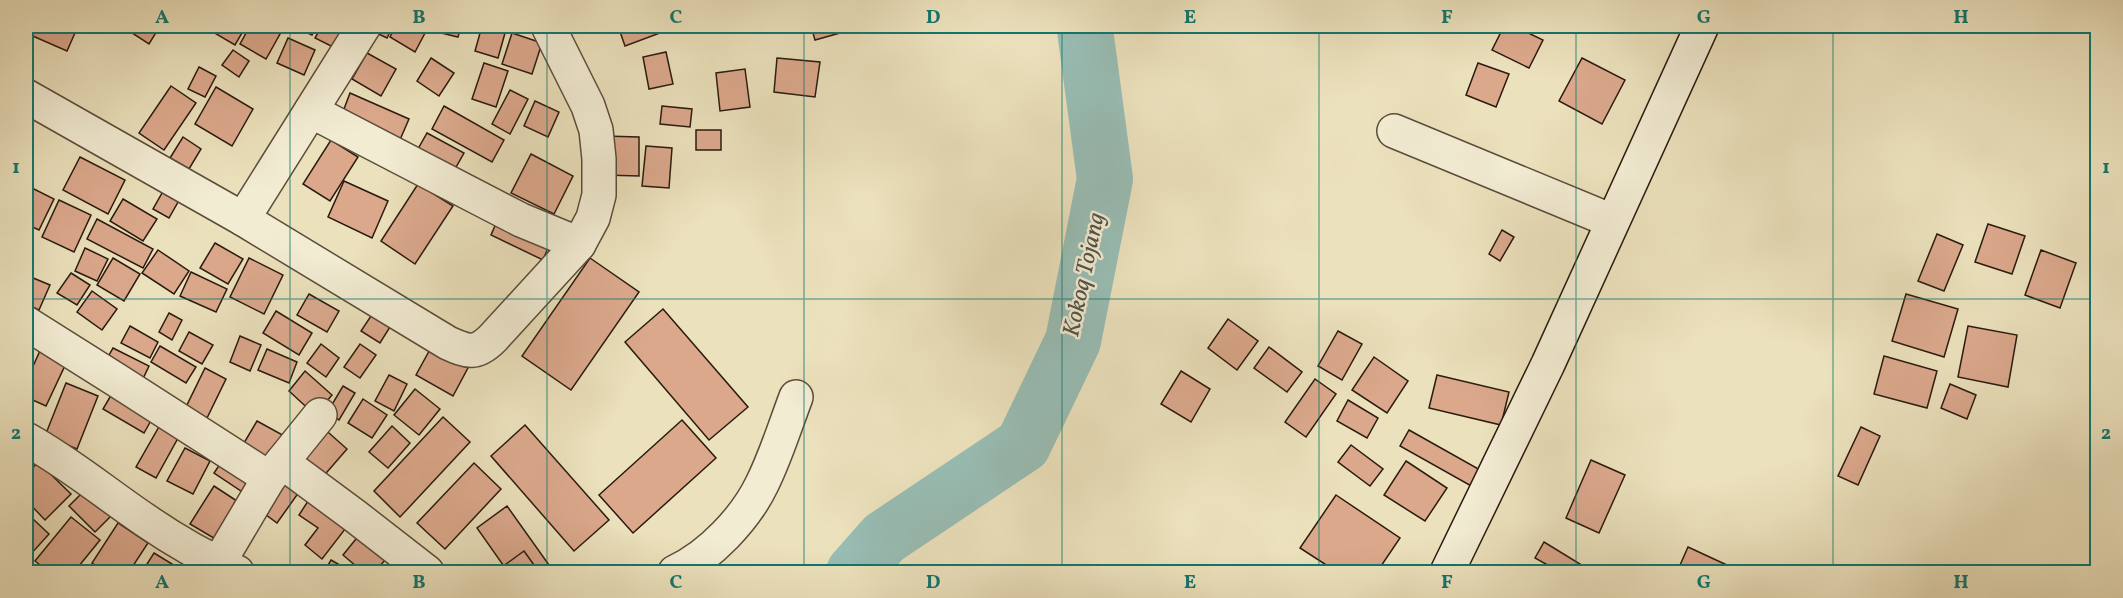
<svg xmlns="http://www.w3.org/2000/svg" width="2123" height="598" viewBox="0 0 2123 598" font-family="Vollkorn,serif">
<rect width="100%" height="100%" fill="#ebe1bc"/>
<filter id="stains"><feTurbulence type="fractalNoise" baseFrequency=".00333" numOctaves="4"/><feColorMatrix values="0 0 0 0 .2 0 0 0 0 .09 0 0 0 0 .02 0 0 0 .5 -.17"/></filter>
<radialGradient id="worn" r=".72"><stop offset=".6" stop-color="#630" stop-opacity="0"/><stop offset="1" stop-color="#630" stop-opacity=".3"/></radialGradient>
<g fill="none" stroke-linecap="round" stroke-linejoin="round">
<path stroke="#98bdb4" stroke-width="56" d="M854,572L884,538L1023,445L1073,341L1105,179L1085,30L1086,26"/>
</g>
<g fill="#dba88c" stroke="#2b1a0e" stroke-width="1.5">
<path d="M29,26H78L67,51L26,33Z"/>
<path d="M128,26H160L149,44L126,29Z"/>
<path d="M207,26H246L235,45L206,28Z"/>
<path d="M250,26H265L280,34L266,59L240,44Z"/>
<path d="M297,26H316L312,35L296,28Z"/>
<path d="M322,26H346L335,48L315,38Z"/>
<path d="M369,26H393L387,38L368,29Z"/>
<path d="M396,26H413L425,33L415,52L390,37Z"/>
<path d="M439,26H461L458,37L437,32Z"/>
<path d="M482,26H507L498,58L475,51Z"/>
<path d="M618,26H676V27L625,46Z"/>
<path d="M811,26H857L858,28L815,40Z"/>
<path d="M1504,26H1514L1543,40L1529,68L1492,50Z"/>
<path d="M512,33L542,43L532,74L502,64Z"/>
<path d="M288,38L315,50L304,75L277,63Z"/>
<path d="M233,50L249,61L239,77L222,65Z"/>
<path d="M666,52L673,84L649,89L643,57Z"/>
<path d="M367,53L396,69L381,96L352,79Z"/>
<path d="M431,58L454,73L439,96L417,81Z"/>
<path d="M777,58L820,62L815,97L774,92Z"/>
<path d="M1582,58L1625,80L1602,124L1559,101Z"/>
<path d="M484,63L508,71L496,107L472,99Z"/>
<path d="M1478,63L1509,74L1496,107L1466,95Z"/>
<path d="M199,67L216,76L205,97L188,89Z"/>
<path d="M745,69L750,107L720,111L716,73Z"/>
<path d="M171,86L196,103L164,150L139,133Z"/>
<path d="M216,87L253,109L232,146L195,124Z"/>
<path d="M510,90L528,99L510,134L492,124Z"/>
<path d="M350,93L409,119L399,142L341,117Z"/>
<path d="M535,101L559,112L548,137L524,126Z"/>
<path d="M444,106L504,140L492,162L432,129Z"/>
<path d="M662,106L692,109L690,127L660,124Z"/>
<rect x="696" y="130" width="25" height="20"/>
<path d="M427,133L464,153L451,176L414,156Z"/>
<path d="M604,136L639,137V176L604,175Z"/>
<path d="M183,137L201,149L189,169L170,158Z"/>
<path d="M331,140L358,157L330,201L303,184Z"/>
<path d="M646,146L672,148L669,188L642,186Z"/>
<path d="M531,154L573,176L554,214L511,193Z"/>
<path d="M80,157L125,180L108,214L63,190Z"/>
<path d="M344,181L388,201L372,238L328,217Z"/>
<path d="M418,184L453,206L415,264L381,241Z"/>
<path d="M26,185L54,199L39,230L26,224Z"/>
<path d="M166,186L182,195L169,218L153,209Z"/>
<path d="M123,199L157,219L143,241L110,221Z"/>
<path d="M59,200L91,215L74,252L42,237Z"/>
<path d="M97,219L153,249L143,268L87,239Z"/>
<path d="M498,219L550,243L543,260L491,235Z"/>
<path d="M1988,224L2025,236L2012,274L1975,262Z"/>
<path d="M1502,230L1514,237L1500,261L1489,254Z"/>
<path d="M1937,234L1963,245L1944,291L1918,281Z"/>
<path d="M215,243L243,259L228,284L200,268Z"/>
<path d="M85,248L108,259L97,281L75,271Z"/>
<path d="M158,250L189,271L174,294L142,273Z"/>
<path d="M2041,250L2076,263L2060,308L2025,295Z"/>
<path d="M113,258L140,274L124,301L97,285Z"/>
<path d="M249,258L283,275L264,314L230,297Z"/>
<path d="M590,258L639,292L571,390L522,356Z"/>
<path d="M191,272L227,289L216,312L180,296Z"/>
<path d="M71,273L90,285L77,305L57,293Z"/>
<path d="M26,275L50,285L39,310L26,304Z"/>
<path d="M92,291L117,309L102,330L77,312Z"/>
<path d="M309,294L339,311L327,332L297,315Z"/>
<path d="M1906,294L1958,309L1944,357L1892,341Z"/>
<path d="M377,307L395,319L380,343L361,331Z"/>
<path d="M663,309L748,407L709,440L625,342Z"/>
<path d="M276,311L312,333L299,355L263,333Z"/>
<path d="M169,313L182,320L172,340L159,332Z"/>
<path d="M1228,319L1258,341L1237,370L1208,348Z"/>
<path d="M130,326L158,342L150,358L121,343Z"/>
<path d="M1968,326L2017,335L2008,387L1958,377Z"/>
<path d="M1338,331L1362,344L1342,380L1318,366Z"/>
<path d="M189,332L213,345L202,364L179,351Z"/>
<path d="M240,336L261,345L250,371L230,362Z"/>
<path d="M43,344L69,357L46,406L26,397V382Z"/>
<path d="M321,344L339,358L326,377L307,363Z"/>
<path d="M360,344L376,355L360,378L344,367Z"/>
<path d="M433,344L470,364L453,396L416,375Z"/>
<path d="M160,346L196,367L186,383L151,362Z"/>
<path d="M1269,347L1302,372L1287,392L1254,368Z"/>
<path d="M113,348L149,366L140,385L103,366Z"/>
<path d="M267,349L297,362L289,383L258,370Z"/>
<path d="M1884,356L1937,371L1927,408L1874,394Z"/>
<path d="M1374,357L1408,381L1387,413L1352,390Z"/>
<path d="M205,368L226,379L207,418L186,407Z"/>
<path d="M305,371L332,395L315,415L289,391Z"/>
<path d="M1181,371L1210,389L1191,422L1161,404Z"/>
<path d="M389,375L407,384L394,411L375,401Z"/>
<path d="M1437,375L1509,392L1501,425L1429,408Z"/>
<path d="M1315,379L1336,394L1306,437L1285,422Z"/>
<path d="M66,383L98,396L77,449L45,436Z"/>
<path d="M1950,384L1976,395L1967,419L1941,408Z"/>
<path d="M117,385L158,408L144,433L103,409Z"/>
<path d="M343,386L355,393L339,420L327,413Z"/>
<path d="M415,389L440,409L419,435L394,415Z"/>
<path d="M363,399L387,415L372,438L348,423Z"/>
<path d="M1348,400L1378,418L1367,438L1337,421Z"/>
<path d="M443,417L470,442L400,517L374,491Z"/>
<path d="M164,418L183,429L156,478L136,467Z"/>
<path d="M682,420L716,458L633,533L599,495Z"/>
<path d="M257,421L288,438L272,465L241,448Z"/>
<path d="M320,425L347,449L321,479L293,455Z"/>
<path d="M525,425L609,520L574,551L491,456Z"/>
<path d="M392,426L410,443L388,468L369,452Z"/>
<path d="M1861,427L1880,436L1858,485L1838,476Z"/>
<path d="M1409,430L1482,471L1473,487L1400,446Z"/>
<path d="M1351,445L1383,469L1370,486L1338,462Z"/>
<path d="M185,448L210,461L193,494L167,481Z"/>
<path d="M226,455L259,477L247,495L214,473Z"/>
<path d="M1591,460L1625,475L1599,533L1566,518Z"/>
<path d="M1406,461L1447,488L1425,521L1384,495Z"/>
<path d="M38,462L71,494L45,520L26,500V475Z"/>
<path d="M474,463L501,489L445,549L417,523Z"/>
<path d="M281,468L304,485L277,523L254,506Z"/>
<path d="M214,486L240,503L217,540L190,524Z"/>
<path d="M86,489L112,515L95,532L69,506Z"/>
<path d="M312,495L349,524L322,559L305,545L318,528L299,515Z"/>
<path d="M1336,495L1400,538L1377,572H1337L1300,548Z"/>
<path d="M507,506L554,572H508L477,528Z"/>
<path d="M71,517L100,540L74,572H49L35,561Z"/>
<path d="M33,519L49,534L30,555L26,551V528Z"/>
<path d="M118,523L148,543L129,572H105L92,563Z"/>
<path d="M360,534L388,557L374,572H363L343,555Z"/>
<path d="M1544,542L1580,564L1575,572H1560L1535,558Z"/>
<path d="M1688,547L1742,572H1677Z"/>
<path d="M524,551L539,572H495Z"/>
<path d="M154,553L177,567L174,572H142Z"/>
<path d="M331,560L352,572H324Z"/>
<path d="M301,565L315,571L314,572H297Z"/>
</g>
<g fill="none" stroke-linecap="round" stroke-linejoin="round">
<g stroke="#5b4c3a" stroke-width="36">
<g id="street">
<path d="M26,96L243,219L448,343C468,352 476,355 493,338L579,244L593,218L599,195V159L596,130L588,106L548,26"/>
<path d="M311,111L521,220L579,244"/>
<path d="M1394,131L1612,221"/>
<path d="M243,219L364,26"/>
<path d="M26,323L118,381L269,478"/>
<path d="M26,439C68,462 105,493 145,520C174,540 205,558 237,572"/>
<path d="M282,462L355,516L427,572"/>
<path d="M218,564L269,478L320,415"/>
<path d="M675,572C710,556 745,519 762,484C776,456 785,426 796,397"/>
</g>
</g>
<g stroke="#2b1a0e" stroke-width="36">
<path id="secondary" d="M1447,572L1548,364L1702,26"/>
</g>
<use href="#street" stroke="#f2ecd3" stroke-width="33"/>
<use href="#secondary" stroke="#f2ecd3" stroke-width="33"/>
</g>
<path fill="none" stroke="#0f766e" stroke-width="1.5" stroke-opacity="0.55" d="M290,26V572M547,26V572M804,26V572M1062,26V572M1319,26V572M1576,26V572M1833,26V572M26,299H2098"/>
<g text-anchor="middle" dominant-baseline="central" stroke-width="5" stroke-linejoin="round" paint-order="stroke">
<g font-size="24" font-style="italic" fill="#515348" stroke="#f2ecd3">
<text transform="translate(1085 275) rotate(-78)">Kokoq Tojang</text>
</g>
</g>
<rect width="2123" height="598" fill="none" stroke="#ebe1bc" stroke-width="66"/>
<rect x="33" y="33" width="2057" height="532" fill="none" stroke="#0f766e" stroke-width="2"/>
<g font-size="20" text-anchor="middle" font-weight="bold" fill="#0f766e">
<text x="162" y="23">A</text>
<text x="419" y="23">B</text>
<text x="676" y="23">C</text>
<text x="933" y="23">D</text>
<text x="1190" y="23">E</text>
<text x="1447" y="23">F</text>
<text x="1704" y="23">G</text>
<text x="1961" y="23">H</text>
<text x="16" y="173">1</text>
<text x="2106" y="173">1</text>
<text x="16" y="439">2</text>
<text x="2106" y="439">2</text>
<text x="162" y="588">A</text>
<text x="419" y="588">B</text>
<text x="676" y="588">C</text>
<text x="933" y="588">D</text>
<text x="1190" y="588">E</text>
<text x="1447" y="588">F</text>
<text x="1704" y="588">G</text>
<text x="1961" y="588">H</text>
</g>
<rect width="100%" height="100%" filter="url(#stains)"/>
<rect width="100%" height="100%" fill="url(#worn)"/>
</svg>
